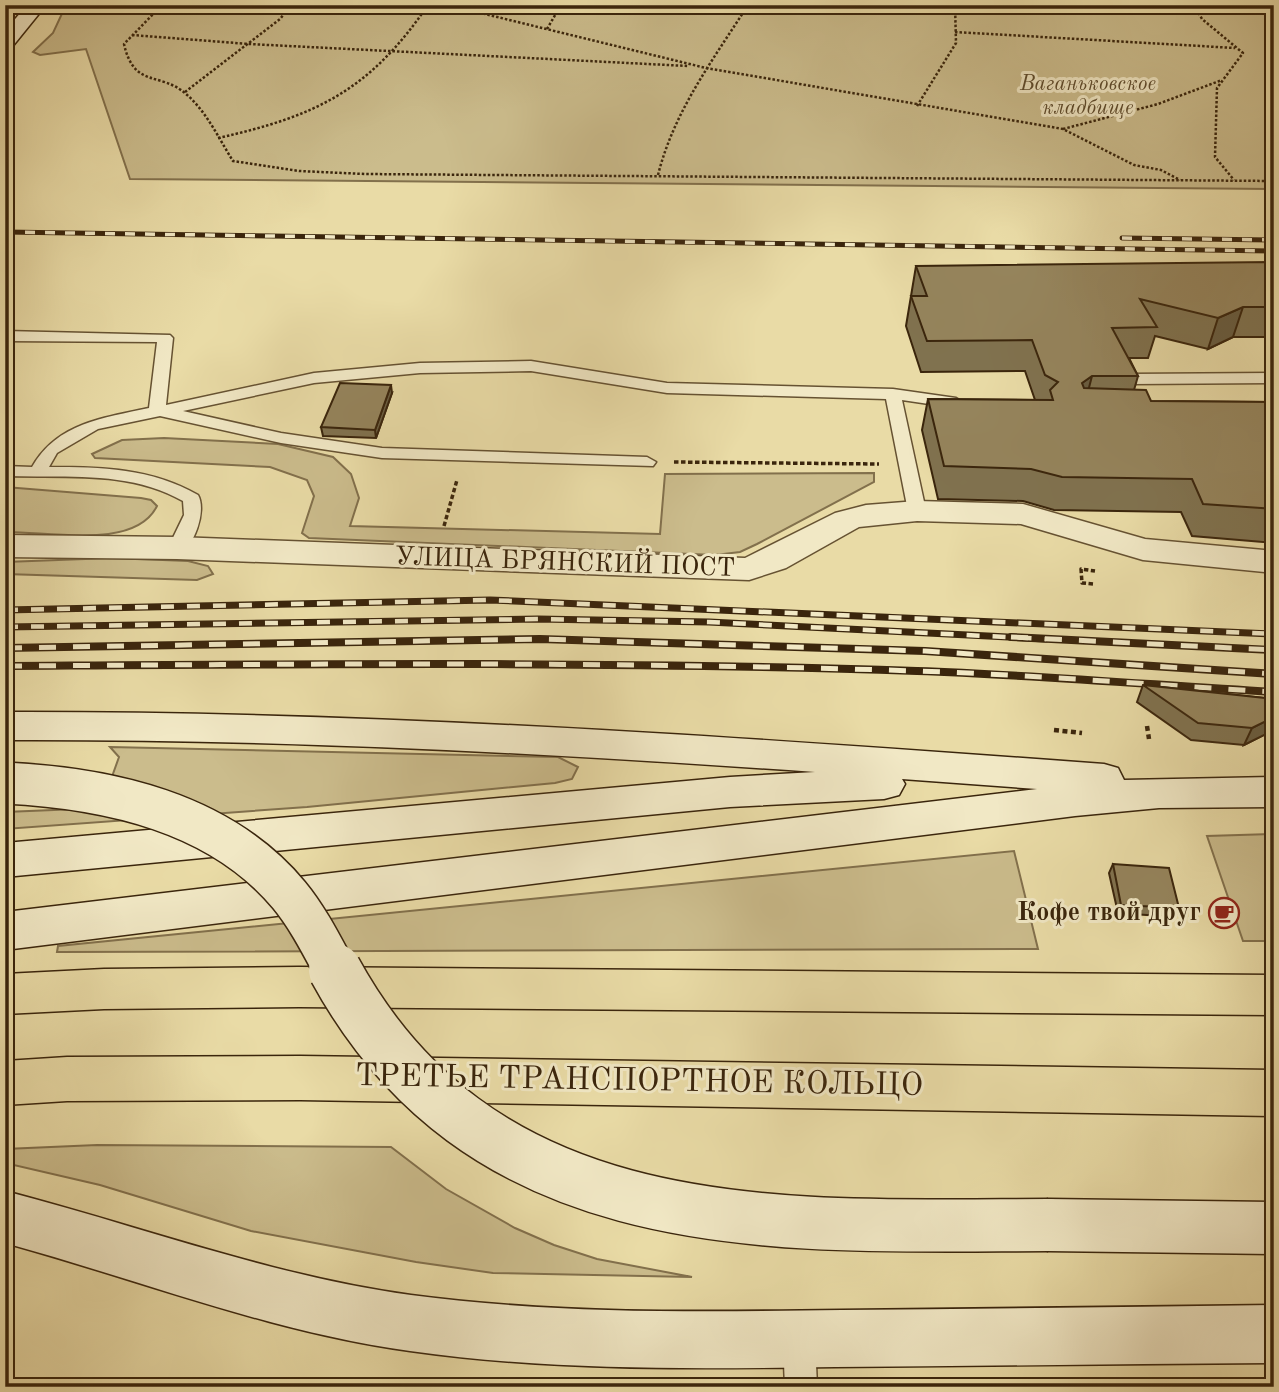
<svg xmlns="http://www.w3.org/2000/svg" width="1279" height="1392" viewBox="0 0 1279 1392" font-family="'Old Standard TT',serif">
<rect width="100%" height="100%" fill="#e9dba6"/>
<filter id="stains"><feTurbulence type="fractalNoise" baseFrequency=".00286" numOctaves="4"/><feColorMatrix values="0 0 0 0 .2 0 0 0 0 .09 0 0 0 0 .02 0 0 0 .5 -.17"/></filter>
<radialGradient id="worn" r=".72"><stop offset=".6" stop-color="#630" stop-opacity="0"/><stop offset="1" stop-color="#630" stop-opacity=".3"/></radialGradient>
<g fill="#cbbc8c" stroke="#82704c" stroke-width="2">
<path d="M66,5H1274V189L130,179L86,49L40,55L33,52L53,33Z"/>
<path d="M164,438L278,444L333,457L351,474L359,498L350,526L660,534L665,474L874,473V482L757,544L740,552L715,555L309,538L302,533L314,496L307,480L270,467L95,458L92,454L122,440Z"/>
<path d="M5,487L141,498L151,500L157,506C135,551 47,531 5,532Z"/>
<path d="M112,558L188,561L208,566L213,574L197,580L5,574V562Z"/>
<path d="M110,747L558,757L578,767L572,779L555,783L307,807L5,829V812L78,809L104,799L119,757Z"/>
<path d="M1274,834V941H1243L1207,836Z"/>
<path d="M1014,851L1038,949L57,952L58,946Z"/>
<path d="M97,1145L391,1147L446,1189L515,1228L554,1245L597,1259L692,1277L493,1273L416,1262L251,1231L100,1185L5,1163V1149Z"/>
</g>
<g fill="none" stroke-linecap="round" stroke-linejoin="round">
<g stroke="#665232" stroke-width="3">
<g id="lane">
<path d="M5,331L170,335L173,338L166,405L314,373L420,363L531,361L667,383L893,389L956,398L964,403L956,408L902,400L926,511L917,516L908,511L886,399L667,393L531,371L420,373L314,383L183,411L281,433L382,448L647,457L656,462L653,466L382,458L281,443L160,416L98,429L57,453L49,467C102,467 151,468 198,495C207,510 194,549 177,554L168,548L184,515L183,501C129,470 65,478 5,476V466L32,467C57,423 103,418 149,408L157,342L5,341Z"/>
<path d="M1274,373V383L1131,384L1123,379L1131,374Z"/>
<path d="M799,1324L810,1329L815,1340L817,1387H785L783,1340L788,1329Z"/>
</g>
</g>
<g stroke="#665232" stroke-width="3">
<path id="street" d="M917,501L1023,504L1145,539L1274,551V573L1143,560L1021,524L917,521L859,527L786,568L749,580L177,559L5,557V535L177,537L745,558L835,513L866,505Z"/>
</g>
<g stroke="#3a250c" stroke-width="3">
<g id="secondary">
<path d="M27,5H46L12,47L5,49V31Z"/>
<path d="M5,712C373,711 738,737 1104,764L1118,768L1124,780L1274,777V807L1159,808L1075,816L5,950V912L1037,789L902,779L905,784L899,795L884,799L730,807L5,877V843L730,777L815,772C545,753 276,739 5,740Z"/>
<path d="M5,1191C140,1226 272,1276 411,1295C554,1314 698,1312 842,1310C986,1309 1130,1307 1274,1305V1363C1127,1364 981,1366 835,1367C693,1369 551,1371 410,1351C271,1332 140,1280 5,1243Z"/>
<path d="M1048,1199L1274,1202V1254L1048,1251L1029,1244L1021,1225L1029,1206Z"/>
</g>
</g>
<g stroke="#3a250c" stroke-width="3">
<g id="primary">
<path d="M299,967L1274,975V1015L299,1007L104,1009L5,1014V974L104,969Z"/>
<path d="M300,1056L1274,1070V1116L300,1100L67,1101L5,1105V1061L67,1057Z"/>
</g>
</g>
<g stroke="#3a250c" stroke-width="2.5" stroke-dasharray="2.5 2" stroke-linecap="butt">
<path d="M162,5L124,44C134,89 160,71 186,94C207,112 219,139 233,161L299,171L365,174L1274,181"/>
<path d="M448,5L706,68L1063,129L1134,165L1161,170L1180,180"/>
<path d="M719,5L746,8"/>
<path d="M1194,5L1202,19L1243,53L1217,88L1215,157L1234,180"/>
<path d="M547,29L561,5"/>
<path d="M955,32L1235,48"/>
<path d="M132,35L249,44L688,66"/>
<path d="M185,92L280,19L291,5"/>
<path d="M917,106L956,43L955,5"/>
<path d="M1063,129L1158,104L1222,80"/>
<path d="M218,138C317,116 370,90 428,5"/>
<path d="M658,175C674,111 713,60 748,5"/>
</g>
<g stroke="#3a250c" stroke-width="3.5" stroke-dasharray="4.5 2.5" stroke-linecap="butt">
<path d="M674,462L879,464"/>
<path d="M444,526L457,480"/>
<path d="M1093,584L1082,583L1081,569L1095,571"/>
</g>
<g stroke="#3a250c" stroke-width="4.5" stroke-dasharray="5 3.5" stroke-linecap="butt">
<path d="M1147,726L1149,739"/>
<path d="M1054,730L1082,733"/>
</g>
<path stroke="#3a250c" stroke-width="6" stroke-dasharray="7 4.5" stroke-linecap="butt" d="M142,1386L146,1387"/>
<use href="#lane" fill="#f1e8c5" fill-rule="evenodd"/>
<use href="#street" fill="#f1e8c5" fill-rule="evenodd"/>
<use href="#secondary" fill="#f1e8c5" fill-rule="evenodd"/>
<use href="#primary" fill="#e9dba6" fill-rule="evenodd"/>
<g stroke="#3a250c" stroke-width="5">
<g id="rail-far2">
<path d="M5,232L1274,251"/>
<path d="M1122,238L1274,240"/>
</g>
</g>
<g stroke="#3a250c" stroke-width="7">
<g id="rail-far1">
<path d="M5,610L490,600L1274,634"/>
<path d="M5,627L538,619L709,622L1046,639"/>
</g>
</g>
<g stroke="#3a250c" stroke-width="8">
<g id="rail">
<path d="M1011,637L1274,650"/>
<path d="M5,648L540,639L925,651L1274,674"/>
<path d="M5,666C309,664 613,661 917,671C1036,675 1155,685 1274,692"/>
</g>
</g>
<use href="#rail-far2" stroke="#f1e8c5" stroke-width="3.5" stroke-dasharray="10" stroke-linecap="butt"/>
<use href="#rail-far1" stroke="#f1e8c5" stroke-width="4.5" stroke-dasharray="13" stroke-linecap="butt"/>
<use href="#rail" stroke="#f1e8c5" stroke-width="5" stroke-dasharray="17" stroke-linecap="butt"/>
<g stroke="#3a250c" stroke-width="44" stroke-linecap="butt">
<path id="secondary-bridge-far1" d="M5,783C108,788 220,812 289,895C308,918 322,946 336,972"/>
</g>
<g stroke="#3a250c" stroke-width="55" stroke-linecap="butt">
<path id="secondary-bridge" d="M335,970C485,1245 779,1226 1048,1225"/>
</g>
<use href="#secondary-bridge-far1" stroke="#f1e8c5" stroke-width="41"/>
<use href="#secondary-bridge" stroke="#f1e8c5" stroke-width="52"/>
</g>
<g fill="#80724f" stroke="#3a250c" stroke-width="2">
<path d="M916,266H1274V337H1233L1208,349L1155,336L1148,358H1129L1138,376L1134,390L1151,401L1274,402V543L1192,536L1181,512L1054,510L1023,501L938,499L922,430L928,399L1035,400L1025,371L921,372L906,326Z"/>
<path d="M392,393L376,438L323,436L321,427Z"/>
<path d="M1143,685L1274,699V730L1244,745L1191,740L1137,702Z"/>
<path d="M1113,864L1179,908L1175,917L1118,913L1109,873Z"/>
</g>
<g fill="#685c40" stroke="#3a250c" stroke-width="2">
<path d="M1243,307L1233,337L1208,349L1218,318Z"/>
<path d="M1092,376L1084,407L1082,383Z"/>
<path d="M391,385L392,393L376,438L375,430Z"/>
<path d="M1274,717V730L1244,745L1252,728Z"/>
</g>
<g fill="#95845c" stroke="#3a250c" stroke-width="2">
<path d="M1271,262L1274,266V307H1243L1218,318L1140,299L1157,327L1112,328L1138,376H1092L1082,383L1084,388L1146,390L1151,401L1274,402V509L1203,504L1192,479L1062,477L1031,469L944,466L928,399L1053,400L1050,390L1058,382L1045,375L1032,340L927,341L911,296H927L916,266Z"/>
<path d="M340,383L391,385L375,430L321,427Z"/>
<path d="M1143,685L1274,699V717L1252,728L1198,723Z"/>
<path d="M1113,864L1169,868L1179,908L1121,905Z"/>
</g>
<defs>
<g id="cafe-ring" transform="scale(1.575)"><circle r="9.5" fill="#f1e8c5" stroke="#8f2418" stroke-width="1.5"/><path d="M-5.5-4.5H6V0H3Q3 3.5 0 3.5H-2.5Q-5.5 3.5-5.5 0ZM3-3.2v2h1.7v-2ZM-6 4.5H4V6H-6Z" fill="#8f2418"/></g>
</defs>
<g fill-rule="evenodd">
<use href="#cafe-ring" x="1224" y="913"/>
</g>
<g text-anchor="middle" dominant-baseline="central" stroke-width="6" stroke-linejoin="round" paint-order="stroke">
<g font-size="21" font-style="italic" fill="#5e4b2c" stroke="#f1e8c5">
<text x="1088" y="84">Ваганьковское<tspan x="1088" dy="24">кладбище</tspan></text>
</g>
<g font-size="26" fill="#3a250c" stroke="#f1e8c5">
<text transform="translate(565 563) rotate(2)">УЛИЦА БРЯНСКИЙ ПОСТ</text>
</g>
<g font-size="26" font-weight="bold" fill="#3a250c" stroke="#f1e8c5" text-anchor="end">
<text x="1201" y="913">Кофе твой друг</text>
</g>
<g font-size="32" fill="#3a250c" stroke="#f1e8c5">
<text transform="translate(639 1082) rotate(1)">ТРЕТЬЕ ТРАНСПОРТНОЕ КОЛЬЦО</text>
</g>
</g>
<rect width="1279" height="1392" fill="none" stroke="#e9dba6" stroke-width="28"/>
<rect x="7" y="7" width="1265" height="1378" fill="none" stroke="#3a250c" stroke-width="3.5"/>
<rect x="14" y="14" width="1251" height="1364" fill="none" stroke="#3a250c" stroke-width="2"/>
<rect width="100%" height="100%" filter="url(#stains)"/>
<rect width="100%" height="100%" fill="url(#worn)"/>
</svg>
